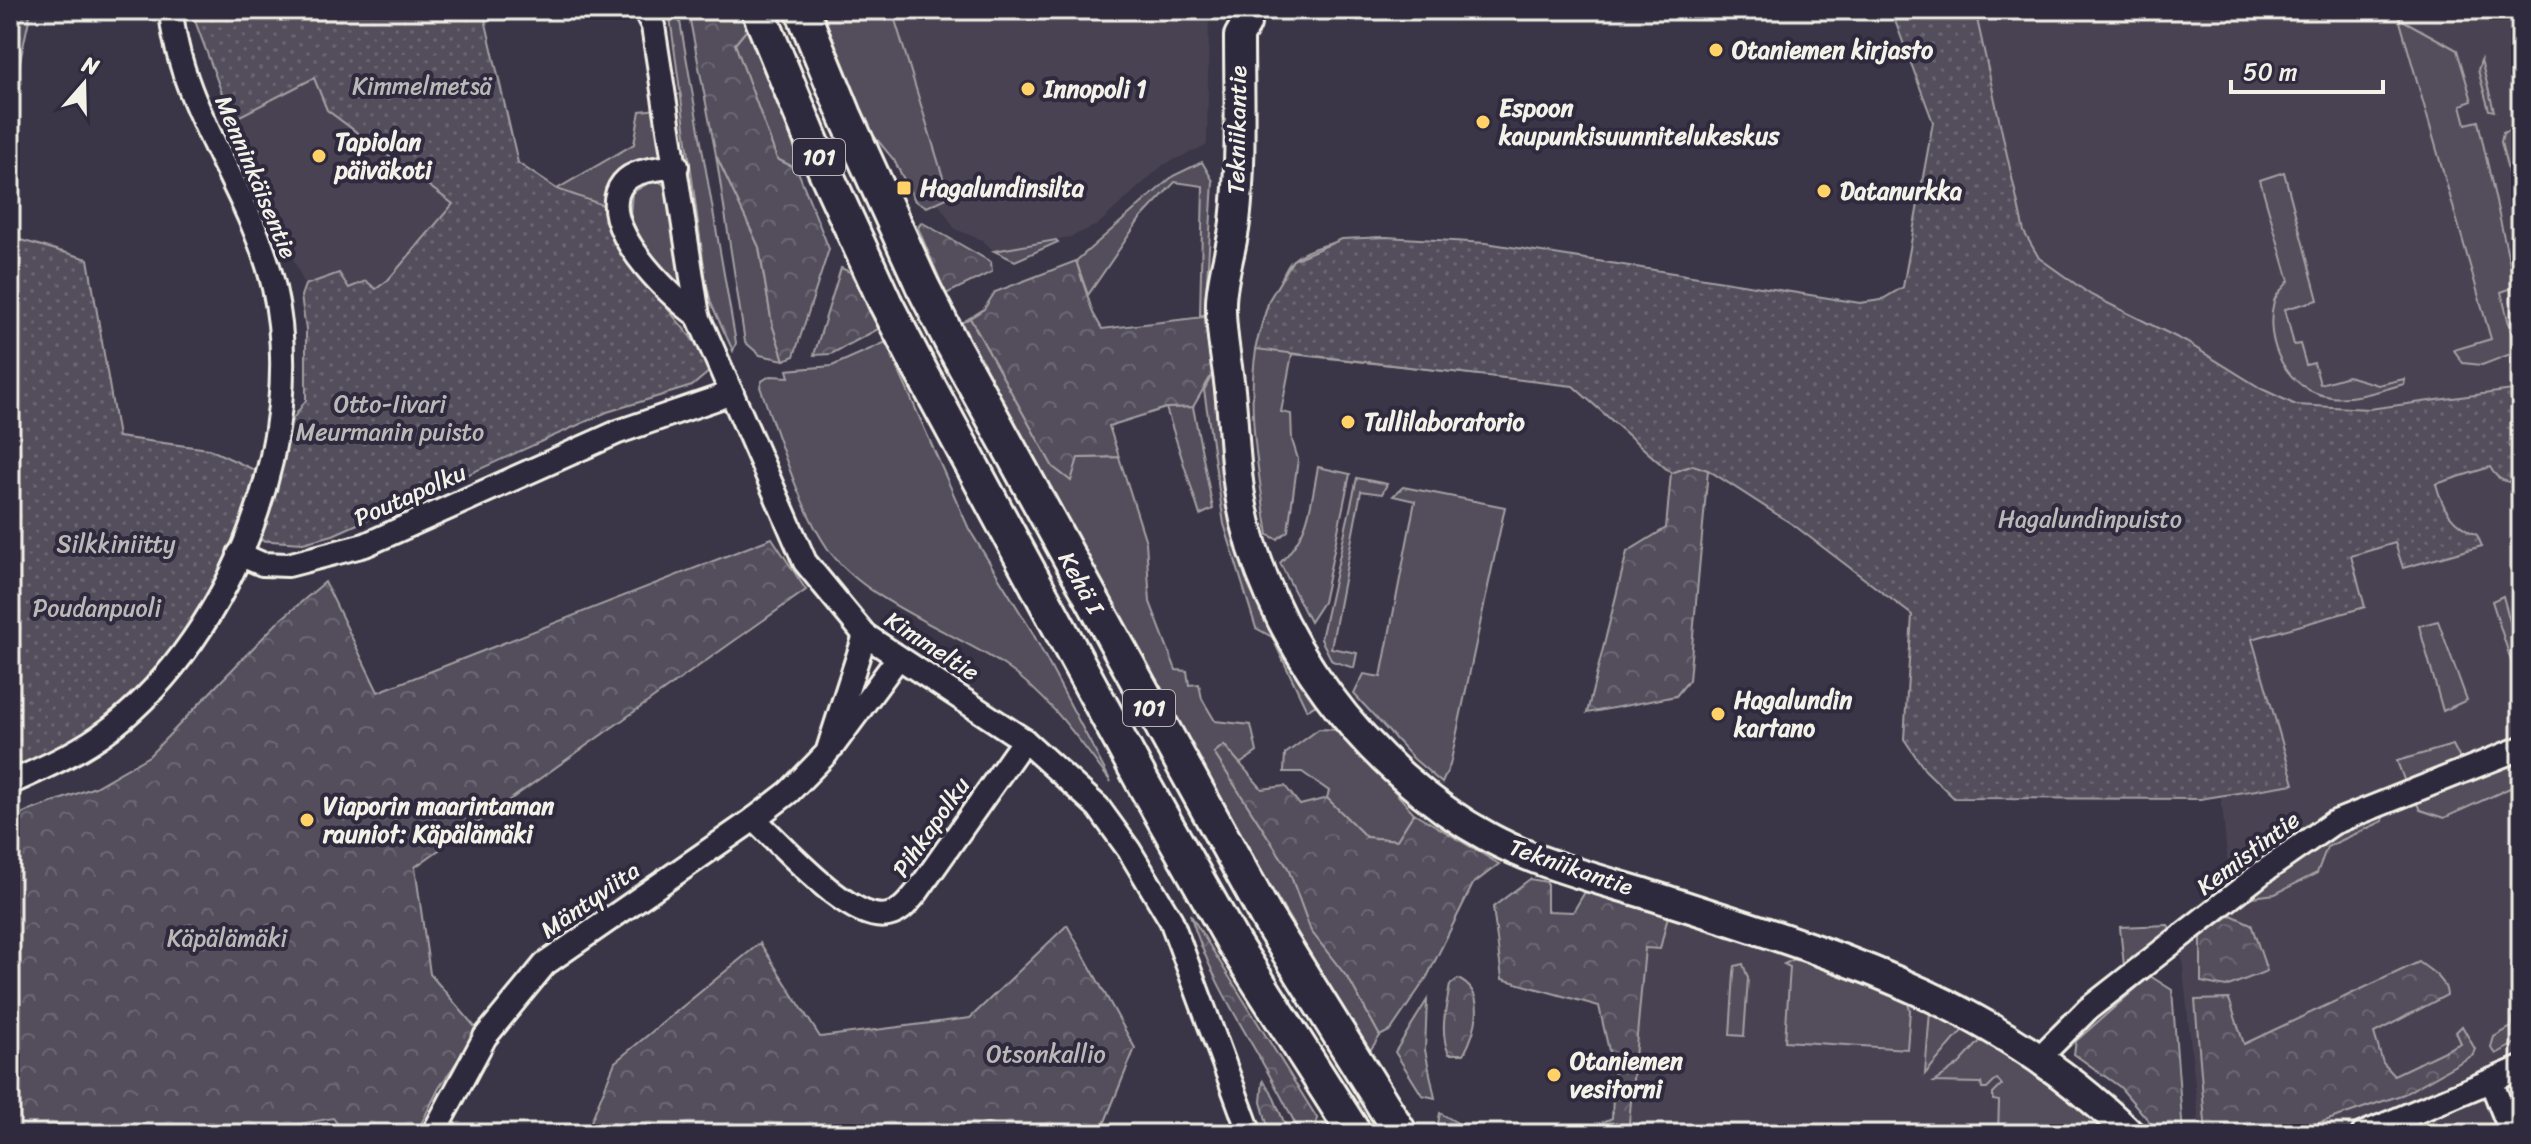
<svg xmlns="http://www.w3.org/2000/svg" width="2531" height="1144" viewBox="0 0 2531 1144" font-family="Sriracha,sans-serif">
<defs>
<pattern id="forest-crowns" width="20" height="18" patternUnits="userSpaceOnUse" patternTransform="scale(2)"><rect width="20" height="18" fill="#534e5c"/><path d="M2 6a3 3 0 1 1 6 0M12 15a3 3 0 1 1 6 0" fill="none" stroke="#6c6873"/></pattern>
<pattern id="park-dots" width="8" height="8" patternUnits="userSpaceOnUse" patternTransform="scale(2)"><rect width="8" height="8" fill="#534e5c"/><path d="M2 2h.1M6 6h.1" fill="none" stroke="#6c6873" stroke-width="1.8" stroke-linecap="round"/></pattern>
</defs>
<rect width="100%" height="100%" fill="#3b3647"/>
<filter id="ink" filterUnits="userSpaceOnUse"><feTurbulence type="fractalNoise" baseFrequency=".0125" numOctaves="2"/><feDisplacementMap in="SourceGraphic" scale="16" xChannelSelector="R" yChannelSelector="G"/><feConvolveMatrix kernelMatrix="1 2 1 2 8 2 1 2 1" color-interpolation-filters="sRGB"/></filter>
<g filter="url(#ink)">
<g fill="#484352">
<path d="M857,10H1209L1207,145L1163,165L1097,225L1070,237L994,251L982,240L955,229L919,173Z"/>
<path d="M1975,10H2521V1068L2491,1082L2514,1134H2200L2180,939L2231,897L2210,680L2270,573L2510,389L2369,409L2296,405L2262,389L2186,342L2091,295L2039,258L2024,232Z"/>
<path d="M314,78L327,110L453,204L388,280L375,290L305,285L232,120Z"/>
<path d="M1668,916L1819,962L1944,1012L2113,1134H1613L1620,1131L1628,1133L1645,947L1660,948Z"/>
</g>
<g fill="#534e5c" stroke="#a4a0a2" stroke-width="2">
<path d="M669,10H678L736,343L733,351L711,303L706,281Z"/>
<path d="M817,10H892L949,197L927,207L915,201L894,160L855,113Z"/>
<path d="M2399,18L2457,50L2472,101L2461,105L2466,124L2478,121L2515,287L2501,292L2516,352L2482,365L2463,363L2454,350L2491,339Z"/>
<path d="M749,27L800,163L797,169L777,159L735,44Z"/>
<path d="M2481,60L2494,111L2489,110L2478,70Z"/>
<path d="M658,109L664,154L614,177L603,205L618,248L557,189L634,144L640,111Z"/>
<path d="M2521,125V132L2514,134L2521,160V225L2501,142L2503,133Z"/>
<path d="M716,155L759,247L772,324L784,360L760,355L745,342Z"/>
<path d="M1202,162L1213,181L1205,315H1200L1203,186L1175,182L1140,219L1088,295L1076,261L1173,176Z"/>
<path d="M2284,172L2318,300L2285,309L2294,345L2300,344L2306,365L2314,363L2320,384L2348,376L2378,385L2404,379V384C2381,390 2355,400 2331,397C2287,391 2263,343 2274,301C2276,294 2284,287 2289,281L2260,180Z"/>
<path d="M655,179L669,188L685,289L676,294L629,227L632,193Z"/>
<path d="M1386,237L1442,249L1508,378L1292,354L1281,412L1291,414L1292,440L1298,459L1288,531L1277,539L1268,535C1256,454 1235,356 1280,282C1283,276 1287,265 1292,261C1313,242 1360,238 1386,237Z"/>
<path d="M1056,240L1058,242L1015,261L994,251Z"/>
<path d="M970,318L1053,467L1077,458L1119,457L1146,542L1150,602L1176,670L1187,671L1189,685L1199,684L1202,699L1215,721L1251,725L1257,752L1240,764L1224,745L1214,753L1288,868L1311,931L1350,981L1380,1036L1369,1052C1225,813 1087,572 958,325Z"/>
<path d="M886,342L969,529L1031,630L1111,782C1079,740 1050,697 1005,666C953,631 865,602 828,549C799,507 778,435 760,387L762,381L770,376L789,377L787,370L832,366Z"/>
<path d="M1215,369L1223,438L1320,703L1307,710L1272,637L1256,628L1224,524L1204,390Z"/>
<path d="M1193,407L1213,509L1200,515L1166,408Z"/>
<path d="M1318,467L1350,474L1323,602L1310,622L1280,563C1310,533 1310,508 1318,467Z"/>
<path d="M1357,478L1387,484L1382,494L1361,491L1331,648L1357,653L1354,668L1332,661L1321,639Z"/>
<path d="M1403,487L1505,507L1450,765L1442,783L1414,759L1354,694L1364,674L1381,677L1415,501L1393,496Z"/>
<path d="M2503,596L2521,662V692L2492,601Z"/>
<path d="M2438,621L2467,700L2443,711L2419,626Z"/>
<path d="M1319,729L1339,730L1414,813L1397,840L1366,837L1327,798L1329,791L1302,772H1284L1285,754Z"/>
<path d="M2453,745L2461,761L2406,785L2397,761Z"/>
<path d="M2521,757V783L2444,818L2420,810L2416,802Z"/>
<path d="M2383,810V821L2327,847L2317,873L2275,894L2252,897V892L2331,831Z"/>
<path d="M2168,925L2171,930L2124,966L2120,927Z"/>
<path d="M1799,957L1906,998L1910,1010L1907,1049L1785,1041L1790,967L1784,964Z"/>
<path d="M1743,964L1748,978L1744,1036L1730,1035L1734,973L1735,966Z"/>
<path d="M1930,1011L1962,1024V1031L1925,1074Z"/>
<path d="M2514,1014H2521V1040L2496,1054L2491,1047L2494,1037L2511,1027Z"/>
<path d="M1982,1039L2016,1055L2113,1134H1998L1999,1101L1993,1100V1094L2002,1085L1997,1079L1987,1089H1982L1981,1083L1934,1082L1959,1064Z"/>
<path d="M1362,1098L1385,1134H1373L1354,1106Z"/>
</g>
<g fill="url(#forest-crowns)" stroke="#a4a0a2" stroke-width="2">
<path d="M688,10H742L749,27L735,44L777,159L797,169L829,249L794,356L784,360L772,324L759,247L716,155Z"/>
<path d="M921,222L991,262L992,272L946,294L918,228Z"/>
<path d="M1076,261L1093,313L1102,329L1212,316L1215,369L1193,407L1166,408L1109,426L1119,457L1078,458L1071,481L1053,467L970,318L984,309L995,292Z"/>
<path d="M841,268L850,272L880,328L831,354L814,355Z"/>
<path d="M1694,465L1708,470L1689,680L1676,696L1587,713L1627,552L1666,528L1671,473Z"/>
<path d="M772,538L806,590L415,867L430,974L475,1027L469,1044L439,1088L416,1134H345L333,1118L244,1134H10V818L95,787L149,756L279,621L325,582L378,692Z"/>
<path d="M1224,745L1262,789L1285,786L1300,805L1327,798L1366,837L1397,840L1414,813L1499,864L1473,884L1427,977L1391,1030L1380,1036L1350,981L1311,931L1288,868L1214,753Z"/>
<path d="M1530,879L1547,882V911L1573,912L1585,892L1668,916L1660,949L1645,948L1628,1134L1620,1131L1577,1134L1612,1118L1614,1073L1599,1006L1502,979L1493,907Z"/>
<path d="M1190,914L1317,1118L1316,1134H1300C1266,1059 1214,994 1190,914Z"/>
<path d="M2231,915L2251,924L2267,971L2226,987L2201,982V936Z"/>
<path d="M1067,925L1135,1048L1100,1134H586L615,1062L760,943L820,1037L970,1018Z"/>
<path d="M2419,962C2431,971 2446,979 2447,995L2374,1033L2383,1063L2394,1075L2461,1043L2456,1032L2462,1026L2475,1049L2473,1055L2404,1094L2287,1134H2206L2195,1000L2229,999L2244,1044Z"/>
<path d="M2150,976L2172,990L2183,1134H2160L2120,1087L2074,1054L2076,1041Z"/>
<path d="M1458,979C1489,993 1475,1033 1464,1054H1449C1439,1032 1446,1008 1450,985Z"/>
<path d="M1427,1000L1425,1050L1435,1098L1422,1095L1395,1052Z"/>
<path d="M1263,1081L1271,1091L1289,1134H1270L1261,1102Z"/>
<path d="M1440,1113L1477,1134H1441L1437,1129Z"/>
</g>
<g fill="url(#park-dots)" stroke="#a4a0a2" stroke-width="2">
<path d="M10,10H31L10,108Z"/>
<path d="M191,10H483L518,163L557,189L603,205L618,248L694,341L710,371L692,386L607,412L333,535L303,543L255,540L285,423H290L306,400V329L301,296L305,285L339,273L349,288L366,281L376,289L388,280L453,204L327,110L314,78L232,120Z"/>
<path d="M1891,10H1975L2024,232L2039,258L2091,295L2186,342L2262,389L2296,405L2369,409L2521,389V482C2506,484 2497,480 2490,467L2436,484C2443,510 2452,524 2477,535L2482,546L2403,568L2395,543L2351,556L2365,607L2252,639L2294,784L2200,799L1954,798L1925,770L1904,739L1912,615L1795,526L1708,470L1693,465L1671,473L1573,386L1255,349L1269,300L1293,260L1342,239L1386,237L1486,243L1860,303L1881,300L1903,287L1933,122Z"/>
<path d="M10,237L88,259L118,437L209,449L259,472C209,614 153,710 10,773Z"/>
</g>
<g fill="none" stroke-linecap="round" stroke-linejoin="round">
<g stroke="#f4f1e8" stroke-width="28">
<g id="minor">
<path d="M645,10L653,26L698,316L805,562L865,635L1024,740L1098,807L1129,850L1171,920L1250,1134"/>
<path d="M677,166C660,169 634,169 623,183C592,222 669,296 698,316"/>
<path d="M239,554L262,564L288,565L365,545L618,432L732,393"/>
<path d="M833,746L898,658"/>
<path d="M10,783C45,767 80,752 111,728C232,634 308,438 274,288C252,192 179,109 171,10"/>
<path d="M754,819C782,844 850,924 888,915C902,912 909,901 917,892L1024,740"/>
<path d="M2040,1057L2088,1009L2263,872L2333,823L2521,748"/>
<path d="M2491,1081L2512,1134"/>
<path d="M433,1134L485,1037L545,964L754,819L789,792L827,753L865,635"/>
<path d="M2363,1134L2521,1068"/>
</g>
</g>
<g stroke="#f4f1e8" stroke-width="34">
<path id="major" d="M1247,10L1246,24L1239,36C1239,98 1242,161 1235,222C1232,249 1222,275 1221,302C1220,332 1227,361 1230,390C1234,425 1234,460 1240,495C1263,634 1367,772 1490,838C1544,867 1607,881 1666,900C1840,956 1997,1002 2130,1134"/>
</g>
<g stroke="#f4f1e8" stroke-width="38">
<g id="highway">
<path d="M758,10L815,149L885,302"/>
<path d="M802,10L845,115L922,285"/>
<path d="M951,342L1267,918L1401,1134"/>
<path d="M915,360L1142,781L1234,944L1355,1134"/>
</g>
</g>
<use href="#minor" stroke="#2f2a3d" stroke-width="22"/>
<use href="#major" stroke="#2f2a3d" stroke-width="28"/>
<use href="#highway" stroke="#2f2a3d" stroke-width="32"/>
<g stroke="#f4f1e8" stroke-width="38" stroke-linecap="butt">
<g id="highway-bridge">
<path d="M922,285L951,342"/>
<path d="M885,302L915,360"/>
</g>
</g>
<use href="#highway-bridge" stroke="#2f2a3d" stroke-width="32"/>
</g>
</g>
<g fill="#ffd166" stroke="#2f2a3d" stroke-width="3">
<circle cx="1716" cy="50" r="8"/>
<circle cx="1028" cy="89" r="8"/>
<circle cx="1483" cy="122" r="8"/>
<circle cx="319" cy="156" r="8"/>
<rect x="896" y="180" width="16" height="16" rx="4"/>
<circle cx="1824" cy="191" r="8"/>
<circle cx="1348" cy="422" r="8"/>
<circle cx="1718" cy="714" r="8"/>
<circle cx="307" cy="820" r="8"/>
<circle cx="1554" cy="1075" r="8"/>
</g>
<g text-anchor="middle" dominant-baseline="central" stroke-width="8" stroke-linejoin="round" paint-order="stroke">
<g fill="#2f2a3d" stroke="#b9b5b5" stroke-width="2">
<rect x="793" y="139" width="52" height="36" rx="6"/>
<rect x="1123" y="690" width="52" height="36" rx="6"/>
</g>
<g font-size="22" font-weight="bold" fill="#f4f1e8">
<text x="819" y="157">101</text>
<text x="1149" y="708">101</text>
</g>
<g font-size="24" font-weight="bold" fill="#f4f1e8" stroke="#2f2a3d" text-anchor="start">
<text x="1732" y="50">Otaniemen kirjasto</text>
<text x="1044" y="89">Innopoli 1</text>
<text x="1499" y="108">Espoon<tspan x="1499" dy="28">kaupunkisuunnitelukeskus</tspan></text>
<text x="335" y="142">Tapiolan<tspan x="335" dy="28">päiväkoti</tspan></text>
<text x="920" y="188">Hagalundinsilta</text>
<text x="1840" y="191">Datanurkka</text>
<text x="1364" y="422">Tullilaboratorio</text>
<text x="1734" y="700">Hagalundin<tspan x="1734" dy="28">kartano</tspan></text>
<text x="323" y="806">Viaporin maarintaman<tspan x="323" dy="28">rauniot: Käpälämäki</tspan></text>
<text x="1570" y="1061">Otaniemen<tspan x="1570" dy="28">vesitorni</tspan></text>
</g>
<g font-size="24" fill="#bcb8b7" stroke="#2f2a3d">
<text x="422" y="86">Kimmelmetsä</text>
<text x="390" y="404">Otto-Iivari<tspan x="390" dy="28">Meurmanin puisto</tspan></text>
<text x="2090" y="519">Hagalundinpuisto</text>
<text x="116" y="544">Silkkiniitty</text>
<text x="97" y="608">Poudanpuoli</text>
<text x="227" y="938">Käpälämäki</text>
<text x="1046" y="1054">Otsonkallio</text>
</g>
<g font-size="24" fill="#f4f1e8" stroke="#2f2a3d">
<text transform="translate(1237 130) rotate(-89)">Tekniikantie</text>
<text transform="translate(256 177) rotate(67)">Menninkäisentie</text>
<text transform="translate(410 495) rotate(-24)">Poutapolku</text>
<text transform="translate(1081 583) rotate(61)">Kehä I</text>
<text transform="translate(932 646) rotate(33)">Kimmeltie</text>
<text transform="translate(931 827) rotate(-55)">Pihkapolku</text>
<text transform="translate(2248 853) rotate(-37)">Kemistintie</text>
<text transform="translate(1571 867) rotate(19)">Tekniikantie</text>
<text transform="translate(590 900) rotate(-35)">Mäntyviita</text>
</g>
</g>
<rect width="2531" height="1144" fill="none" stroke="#2f2a3d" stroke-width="40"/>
<rect x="20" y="20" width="2491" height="1104" fill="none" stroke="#f4f1e8" stroke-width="3" filter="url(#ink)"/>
<g transform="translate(84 84) rotate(20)" stroke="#2f2a3d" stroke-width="6" paint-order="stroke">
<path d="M0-6L14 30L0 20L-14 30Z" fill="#f4f1e8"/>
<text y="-12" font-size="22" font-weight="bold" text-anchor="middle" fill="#f4f1e8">N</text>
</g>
<path d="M2231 80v12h152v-12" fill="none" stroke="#f4f1e8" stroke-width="4"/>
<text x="2243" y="80" font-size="24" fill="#f4f1e8" stroke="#2f2a3d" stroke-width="6" paint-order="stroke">50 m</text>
</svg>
